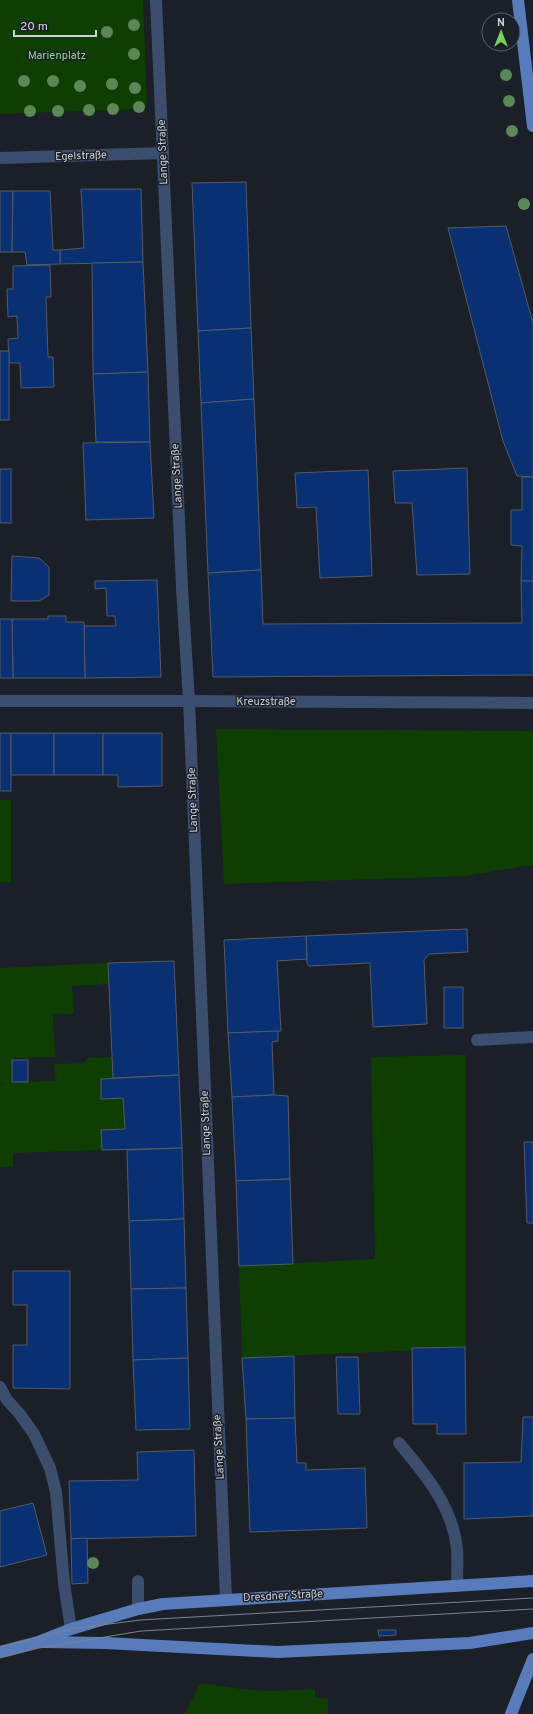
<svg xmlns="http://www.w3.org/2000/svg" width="533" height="1714" viewBox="0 0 533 1714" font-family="Overpass,sans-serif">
<rect width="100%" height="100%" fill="#1a1f28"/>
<g fill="#0e3f00">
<path d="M0,0H143L147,102L143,109L0,114Z"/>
<path d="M216,729L533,731V866H525L466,876L224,884Z"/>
<path d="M0,800H11V883L0,882Z"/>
<path d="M108,963L109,984L72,986L74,1014H53L55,1057L13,1058L12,1082L55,1081L54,1064L84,1063L88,1058L112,1057L113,1078L101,1079V1098H123L125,1129L101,1130L102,1150L13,1153V1167H0V968Z"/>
<path d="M466,1055V1348L242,1358L239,1266L375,1259L371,1057Z"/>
<path d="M202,1683L241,1689L268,1691L315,1689V1698H328V1714H185L198,1687Z"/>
</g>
<g fill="#083072" stroke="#555b66">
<path d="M246,182L251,328L198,331L192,183Z"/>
<path d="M81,189H141L143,262L60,264V250L84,248Z"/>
<path d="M0,191H13L12,252H0Z"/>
<path d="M13,191H50L53,250H60V264L27,265L25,252H12Z"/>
<path d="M506,226L533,323V477L517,476L503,441L448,228Z"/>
<path d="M143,262L148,372L93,374L92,263Z"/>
<path d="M50,265L51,297H46L48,357H53L54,387L21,388L20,363H9L8,339L18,338L17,316L8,317L7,289H13V266Z"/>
<path d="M251,328L254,399L201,403L198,331Z"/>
<rect x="0" y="351" width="9" height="69"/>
<path d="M148,372L150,442H96L93,374Z"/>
<path d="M254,399L261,570L208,573L201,403Z"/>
<path d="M150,442L154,518L86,520L83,443Z"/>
<path d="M467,468L470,574L417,575L412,503H395L393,471Z"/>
<rect x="0" y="469" width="11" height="54"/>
<path d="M368,470L372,576L320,578L316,507L297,508L295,473Z"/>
<path d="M522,477H533V581H521L522,546L511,545V510H522Z"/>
<path d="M12,556L39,558L49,567V595L39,601H11Z"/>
<path d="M261,570L263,624L522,623L521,581H533V675L213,677L208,573Z"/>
<path d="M157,580L161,677L85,678L84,626H116L115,616H107L106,588L95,589V581Z"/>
<path d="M48,616H66V622H84L85,678H13L12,619H48Z"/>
<path d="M0,619H12L13,678H0Z"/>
<rect x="0" y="733" width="11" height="58"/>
<rect x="11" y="733" width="43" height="42"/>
<rect x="54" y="733" width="49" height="42"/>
<path d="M103,733H162V786L118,787V775H103Z"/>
<path d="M467,929L468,952L429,954L424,960L427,1024L373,1027L370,963L309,966L307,964L306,936Z"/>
<path d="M306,936L307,959L277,961L281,1031L228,1033L224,940Z"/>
<path d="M174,961L179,1075L113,1078L108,963Z"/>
<rect x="444" y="987" width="19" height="41"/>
<path d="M278,1031V1041L272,1042L274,1095L232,1097L228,1033Z"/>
<rect x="12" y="1060" width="16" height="22"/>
<path d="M179,1075L182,1148L102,1150L101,1130L125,1129L123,1098L101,1099V1079Z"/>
<path d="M274,1095L288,1096L290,1179L236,1181L232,1097Z"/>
<path d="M524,1142H533V1223H527Z"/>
<path d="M182,1148L184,1219L129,1221L127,1150Z"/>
<path d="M290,1179L293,1264L239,1266L236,1181Z"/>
<path d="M184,1219L186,1288L131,1289L129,1221Z"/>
<path d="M13,1271H70V1389L13,1388V1345H27V1305H13Z"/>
<path d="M186,1288L188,1358L133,1360L131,1289Z"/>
<path d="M465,1347L466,1434H437V1424H413L412,1348Z"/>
<path d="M294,1356L295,1418L246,1419L242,1358Z"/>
<path d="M336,1357H358L360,1414H338Z"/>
<path d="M188,1358L190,1429L136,1430L133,1360Z"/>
<path d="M523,1417H533V1516L464,1519V1463L521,1462Z"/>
<path d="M295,1418L297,1463H306V1470L365,1468L367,1528L250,1532L246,1419Z"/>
<path d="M194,1450L196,1536L71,1539L69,1481L138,1480L137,1452Z"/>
<path d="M33,1503L47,1555L0,1567V1511Z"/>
<path d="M87,1538L88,1583L72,1584L71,1539Z"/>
<path d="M378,1630H396V1635L379,1636Z"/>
</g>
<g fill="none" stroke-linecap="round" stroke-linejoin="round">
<g stroke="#3c4e6d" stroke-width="12">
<path d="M156,0L182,588L189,701L226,1599"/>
<path d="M0,158L163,153"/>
<path d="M0,701H189L533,703"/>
<path d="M477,1040L533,1037"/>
<path d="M0,1387L7,1400L19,1413L34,1434L50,1468L56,1492L64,1583L71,1629"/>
<path d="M399,1443C425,1474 453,1507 457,1549C458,1561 457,1574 457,1586"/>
<path d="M138,1581V1609"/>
</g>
<g stroke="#587cbb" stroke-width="12">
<path d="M518,0L533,126"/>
<path d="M44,1642L105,1643L277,1652L470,1643L533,1633"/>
<path d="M0,1652L38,1642L71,1629L138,1609L163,1604L533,1581"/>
<path d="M511,1714L533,1659"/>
</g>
<g stroke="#7e8289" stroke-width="1">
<path d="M0,1647L71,1629L140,1620L533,1598"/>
<path d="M0,1658L39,1648L141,1631L533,1609"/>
</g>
</g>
<g fill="#5b8856">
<circle cx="134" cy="25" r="6"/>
<circle cx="107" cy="32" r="6"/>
<circle cx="134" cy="54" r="6"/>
<circle cx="506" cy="75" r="6"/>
<circle cx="24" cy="81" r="6"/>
<circle cx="53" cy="81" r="6"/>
<circle cx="112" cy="84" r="6"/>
<circle cx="80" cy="86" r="6"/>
<circle cx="135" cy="88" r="6"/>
<circle cx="509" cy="101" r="6"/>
<circle cx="139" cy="107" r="6"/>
<circle cx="113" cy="109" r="6"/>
<circle cx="89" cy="110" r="6"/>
<circle cx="30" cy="111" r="6"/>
<circle cx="58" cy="111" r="6"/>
<circle cx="512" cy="131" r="6"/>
<circle cx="524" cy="204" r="6"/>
<circle cx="93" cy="1563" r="6"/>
</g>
<g text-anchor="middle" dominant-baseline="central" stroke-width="3" stroke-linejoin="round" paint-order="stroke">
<g font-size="11" fill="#90de7b" stroke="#1a1f28">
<text x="57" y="56">Marienplatz</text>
</g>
<g font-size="11" fill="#ced2d8" stroke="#1a1f28">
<text transform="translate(163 152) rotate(-92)">Lange Straße</text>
<text transform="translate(81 156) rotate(-2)">Egelstraße</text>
<text transform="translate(177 476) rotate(-93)">Lange Straße</text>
<text x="266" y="702">Kreuzstraße</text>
<text transform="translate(193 800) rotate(-92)">Lange Straße</text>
<text transform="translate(206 1123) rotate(-92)">Lange Straße</text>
<text transform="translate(219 1447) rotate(-93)">Lange Straße</text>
<text transform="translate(283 1596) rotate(-3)">Dresdner Straße</text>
</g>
</g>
<g transform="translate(501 32)"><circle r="19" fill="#1a1f28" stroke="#62676e"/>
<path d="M0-3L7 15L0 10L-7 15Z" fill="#75d25b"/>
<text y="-6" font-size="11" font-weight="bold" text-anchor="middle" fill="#ced2d8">N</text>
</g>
<path d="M14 30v6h82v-6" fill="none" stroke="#ced2d8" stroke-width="2"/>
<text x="20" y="30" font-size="12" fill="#ced2d8" stroke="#1a1f28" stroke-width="3" paint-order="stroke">20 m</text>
</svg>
